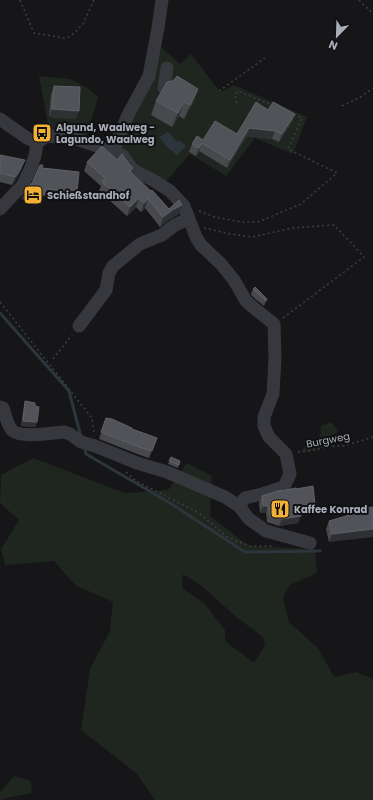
<svg xmlns="http://www.w3.org/2000/svg" width="373" height="800" viewBox="0 0 373 800" font-family="Poppins,sans-serif">
<rect width="100%" height="100%" fill="#161618"/>
<g fill="#1e261f" fill-rule="evenodd">
<path d="M155,42L180,64L191,54L220,92L234,85L307,117L293,154L255,138L226,176L190,154L168,179L160,184L113,151Z"/>
<path d="M39,76L70,79L89,89L98,97L85,142L50,136Z"/>
<path d="M331,422L338,431L323,443L322,448L302,452L304,447L320,436L321,426Z"/>
<path d="M33,458L125,493L168,490L187,463L212,476L210,516L249,546L315,549L317,573L290,585L283,598L289,622L318,648L334,677L356,672L373,679V800H155L136,773L81,730L90,669L110,631L113,602L75,585L54,561L5,565L1,549L19,520L0,503L1,475ZM183,574L202,586L235,616L263,637L265,645L254,663L225,641V630L204,603L182,588Z"/>
<path d="M14,776L31,781L32,793L2,799V800H0V792Z"/>
</g>
<path fill="#2c353c" d="M168,132L177,142L179,140L186,146L177,155L167,147L159,137Z"/>
<g fill="none" stroke-linecap="round" stroke-linejoin="round">
<g stroke="#2c353c" stroke-width="3">
<path d="M0,313L69,391L81,437"/>
<path d="M84,446L86,454L170,503L245,552L320,551"/>
</g>
<g stroke="#3d3f44" stroke-width="1.5" stroke-dasharray="2 3" stroke-linecap="butt">
<path d="M20,0L34,33L65,38L71,36L83,24L94,0"/>
<path d="M359,0L373,14"/>
<path d="M219,91L265,58"/>
<path d="M237,103L235,95L238,91L272,105"/>
<path d="M342,106L359,98L373,88"/>
<path d="M199,211L215,217L241,222H258L301,204L337,173L288,149L302,118L293,114"/>
<path d="M204,228L231,234L252,237L293,228L334,225L354,246L364,257L283,318"/>
<path d="M0,302L92,418L94,434"/>
<path d="M53,359L72,335"/>
<path d="M298,452L315,450L331,446H344L373,437"/>
<path d="M126,472L136,481L199,513L226,536L234,540L250,546H275"/>
</g>
<g stroke="#37383d" stroke-width="13">
<path d="M164,88L167,68"/>
<path d="M0,119L27,138L37,143"/>
<path d="M37,143L45,137L50,136L56,137L62,136L79,140L113,151L123,156L132,169L142,175L153,180L170,191L184,206L196,237L201,245L221,264L234,280L246,301L254,308L274,324L275,358L273,394L264,417V426L269,437L286,454L290,474L284,487L262,494L245,498L239,506L249,519L266,531L310,543"/>
<path d="M113,151L128,115L149,76L158,28L162,0"/>
<path d="M0,209L13,195L22,186L30,170L35,156L37,143"/>
<path d="M79,326L106,290L109,273L113,266L140,244L162,235L175,225L188,219"/>
<path d="M0,407L3,408C5,414 7,423 11,429C18,439 52,433 64,432L70,434L81,442L95,446L137,463L167,472L225,497L239,506"/>
</g>
</g>
<g fill="#47494d">
<path d="M54,86L76,119L49,117L51,94Z"/>
<path d="M198,89L193,103L184,119L179,116L172,127L151,115L156,101Z"/>
<path d="M268,110L295,114L292,122L279,142L272,139L247,136L227,168L199,151L196,156L189,152L192,144L203,140L237,134Z"/>
<path d="M0,155L22,168L15,181L12,185L0,182Z"/>
<path d="M117,160L129,164L133,168L131,172L169,209L179,214L170,219L160,227L145,208L141,212L136,207L127,216L99,191L101,186L84,171L87,162Z"/>
<path d="M42,168L74,199L43,196L41,201L37,200L35,205L22,199L25,190L32,183Z"/>
<path d="M253,289L267,299L264,306L252,296L251,294Z"/>
<path d="M25,401L35,406L37,422L35,427L21,426L24,406Z"/>
<path d="M106,418L132,429L157,438L149,458L140,455L99,439Z"/>
<path d="M171,457L180,461L178,468L168,464Z"/>
<path d="M296,489L315,504L313,511L300,513L298,523L279,526L267,522L266,513H260L259,503L262,496L281,491Z"/>
<path d="M373,507L329,542L326,529L329,521Z"/>
</g>
<g fill="#2f3033">
<path d="M198,89L193,103L184,119L190,105Z"/>
<path d="M184,102L179,116L172,127L178,113Z"/>
<path d="M52,109L79,111L76,119L49,117Z"/>
<path d="M295,114L292,122L279,142L282,134Z"/>
<path d="M249,128L275,131L272,139L247,136L227,168L230,160Z"/>
<path d="M202,143L199,151L196,156L199,148Z"/>
<path d="M25,160L22,168L15,181L12,185L15,177Z"/>
<path d="M46,189L77,192L74,199L43,196Z"/>
<path d="M139,198L136,207L127,216L130,207Z"/>
<path d="M148,199L145,208L141,212L144,203Z"/>
<path d="M182,205L179,214L170,219L160,227L163,217L174,209Z"/>
<path d="M23,421L37,422L35,427L21,426Z"/>
<path d="M315,504L313,511L297,513L299,506Z"/>
<path d="M263,506H268L266,513H260Z"/>
<path d="M301,516L298,523L279,526L282,519Z"/>
<path d="M373,529V537L329,542L332,534Z"/>
</g>
<g fill="#525359" stroke="#5f6168">
<path d="M177,76L198,89L190,105L184,102L178,113L156,101L167,82L172,81L175,79Z"/>
<path d="M54,86L80,87L79,111L52,109Z"/>
<path d="M256,102L268,110L273,102L295,114L282,134L275,131L249,128L230,160L202,143L199,148L192,144L197,136L203,140L215,121L237,134Z"/>
<path d="M102,146L117,160L122,154L129,164L133,168L129,171L151,191L152,190L169,209L179,200L182,205L174,209L163,217L148,199L144,203L139,198L130,207L102,182L105,178L87,162Z"/>
<path d="M0,155L25,160L18,173L15,177L0,173Z"/>
<path d="M40,165H43L42,168L79,172L77,192L46,189L44,195L40,193L38,198L24,193L25,190L32,183Z"/>
<path d="M255,287L267,299L266,301L254,290L253,289Z"/>
<path d="M25,401L35,403V406L39,407L37,422L23,421Z"/>
<path d="M106,418L112,419L132,428V429L157,438L152,451L142,448L101,432Z"/>
<path d="M171,457L180,461L179,465L169,461Z"/>
<path d="M313,486L315,504L299,506L301,516L282,519L270,515L268,506H263L262,496L281,490V491L296,488V489Z"/>
<path d="M373,507V529L332,534L329,521L350,515L353,510Z"/>
</g>
<defs>
<g id="bus-square" transform="scale(1)"><rect x="-9" y="-9" width="18" height="18" rx="4" fill="#f2b134" stroke="#111113"/><path d="M-5-6H5V4H4V6H2V4H-2V6H-4V4H-5ZM-3.5-4V0h7V-4ZM-3.5 1.2v1.5H-2V1.2ZM2 1.2v1.5H3.5V1.2Z" fill="#111"/></g>
<g id="hotel-square" transform="scale(1)"><rect x="-9" y="-9" width="18" height="18" rx="4" fill="#f2b134" stroke="#111113"/><path d="M-6-4.5h1.5V1H6V5H4.5V3h-9V5H-6ZM-4 0a1.8 1.8 0 1 1 3.6 0ZM.5 0V-2.5h3Q6-2.5 6 0Z" fill="#111"/></g>
<g id="restaurant-square" transform="scale(1)"><rect x="-9" y="-9" width="18" height="18" rx="4" fill="#f2b134" stroke="#111113"/><path d="M-5-6h1v4h1v-4h1v4h1v-4h1v5L-1.5 .5V6h-2V.5L-5-1ZM5-6V6H3V1.5H1.5Q1.5-4 5-6Z" fill="#111"/></g>
</defs>
<g fill-rule="evenodd">
<use href="#bus-square" x="42" y="133"/>
<use href="#hotel-square" x="33" y="195"/>
<use href="#restaurant-square" x="280" y="509"/>
</g>
<g text-anchor="middle" dominant-baseline="central" stroke-width="4" stroke-linejoin="round" paint-order="stroke">
<g font-size="10" font-weight="bold" fill="#a8adb8" stroke="#111113" text-anchor="start">
<text x="56" y="127">Algund, Waalweg -<tspan x="56" dy="12">Lagundo, Waalweg</tspan></text>
<text x="47" y="195">Schießstandhof</text>
<text x="294" y="509">Kaffee Konrad</text>
</g>
<g font-size="10" fill="#a8adb8" stroke="#111113">
<text transform="translate(328 440) rotate(-11)">Burgweg</text>
</g>
</g>
<g transform="translate(337 36) rotate(203)" stroke="#111113" stroke-width="3" paint-order="stroke">
<path d="M0-3L7 15L0 10L-7 15Z" fill="#a8adb8"/>
<text y="-6" font-size="11" font-weight="bold" text-anchor="middle" fill="#a8adb8">N</text>
</g>
</svg>
